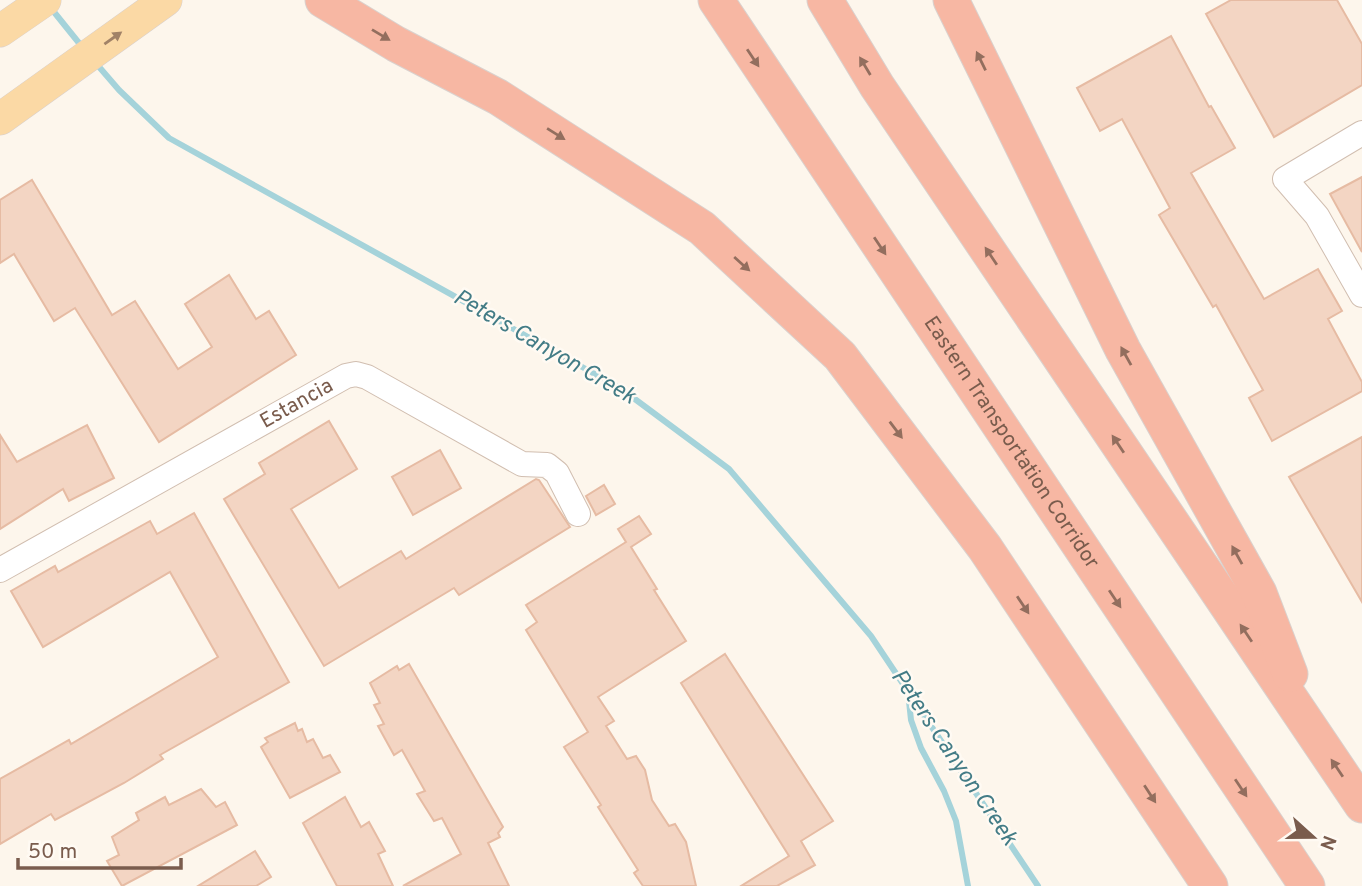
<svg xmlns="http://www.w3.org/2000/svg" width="1362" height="886" viewBox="0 0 1362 886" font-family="Overpass,sans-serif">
<rect width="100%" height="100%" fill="#fdf6ec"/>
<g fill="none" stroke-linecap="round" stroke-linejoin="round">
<g stroke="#a5d3da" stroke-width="6">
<path d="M50,7L83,48"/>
<path d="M94,61L119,90L169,138L620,388L729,469L871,636L1038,886"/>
<path d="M908,692L911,720L921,748L944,791L956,821L968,886"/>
</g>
</g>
<g fill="#f3d5c3" stroke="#e6bba3" stroke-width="2">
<path d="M1231,0H1337L1362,44V85L1274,137L1206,14Z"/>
<path d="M1171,36L1209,107L1211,106L1235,148L1191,173L1264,299L1318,269L1342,311L1328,319L1362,382V391L1272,441L1249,398L1263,390L1216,305L1213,307L1159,215L1170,208L1122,119L1100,131L1077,88Z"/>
<path d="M1362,177V252L1330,194Z"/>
<path d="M32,180L112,315L135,301L178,369L212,347L185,304L229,275L256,319L269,311L296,355L159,442L75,308L54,321L14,254L0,263V200Z"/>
<path d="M329,421L357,469L291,509L339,588L401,551L406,559L536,479L539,480L570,527L459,595L454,588L324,666L224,499L265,474L259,463Z"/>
<path d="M87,425L114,478L69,501L63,489L0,529V435L17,462Z"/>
<path d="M1362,437V602L1289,477Z"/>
<path d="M440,450L461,488L413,515L392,477Z"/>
<path d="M604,485L615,504L596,515L586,496Z"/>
<path d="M194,513L289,682L160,755L163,759L124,783L55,820L51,814L0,844V779L69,740L71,744L218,657L170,572L43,647L11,591L55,566L58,572L150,521L157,534Z"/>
<path d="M639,516L651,534L631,547L657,589L654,590L686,641L598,697L614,721L606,726L627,759L636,756L645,770L652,800L669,826L675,824L686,842L696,886H643L634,873L638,870L598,807L601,805L564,747L588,732L526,630L537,622L526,605L626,542L618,529Z"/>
<path d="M725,654L833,821L801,841L815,865L777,886H741L789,856L681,683Z"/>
<path d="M409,664L503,827L498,833L500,837L488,843L509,886H403L461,854L442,818L434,821L417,794L425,791L402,750L394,755L378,726L384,724L374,705L380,703L370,683L397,666L399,670Z"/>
<path d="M295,723L298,731L302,729L307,742L313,739L323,758L330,755L340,772L290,798L261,747L268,742L265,738Z"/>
<path d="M201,789L216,807L225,802L237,825L122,886L107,861L119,855L112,837L139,820L136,813L165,797L169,805Z"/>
<path d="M345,797L361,827L369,822L385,851L378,854L393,886H337L303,823Z"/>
<path d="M255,851L271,877L256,886H198Z"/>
</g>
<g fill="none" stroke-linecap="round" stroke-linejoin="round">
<g stroke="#d1beb0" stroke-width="26">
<g id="minor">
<path d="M1362,133L1285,179L1317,216L1362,295"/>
<path id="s1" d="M0,570L346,376L356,374L367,377L522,464L547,465L557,473L578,514"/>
</g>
</g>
<g stroke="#dad1cd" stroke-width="33">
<g id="major">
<path d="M0,31L45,0"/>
<path d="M0,119L166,0"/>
</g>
</g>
<g stroke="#dad1cd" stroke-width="37">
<g id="highway">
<path d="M323,0L396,44L498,97L702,228L840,356L985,548L1210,886"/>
<path id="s2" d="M716,0L1307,886"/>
<path d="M825,0L877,86L1362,805"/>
<path d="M951,0L1123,350L1259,593L1290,674"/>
</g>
</g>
<use href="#minor" stroke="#fff" stroke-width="24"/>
<use href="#major" stroke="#fbd9a5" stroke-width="32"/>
<use href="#highway" stroke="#f7b7a3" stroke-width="35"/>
</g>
<defs><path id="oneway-solid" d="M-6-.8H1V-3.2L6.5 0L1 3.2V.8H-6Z" transform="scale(1.75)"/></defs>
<g fill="#936e5e">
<use href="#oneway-solid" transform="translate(381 35) rotate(31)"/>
<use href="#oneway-solid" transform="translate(753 58) rotate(56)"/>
<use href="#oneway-solid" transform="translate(981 61) rotate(-116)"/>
<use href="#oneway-solid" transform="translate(865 66) rotate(-121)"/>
<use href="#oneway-solid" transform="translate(556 134) rotate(32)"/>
<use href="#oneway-solid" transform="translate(880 246) rotate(56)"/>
<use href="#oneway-solid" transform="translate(991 256) rotate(-124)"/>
<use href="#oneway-solid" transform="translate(742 264) rotate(42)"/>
<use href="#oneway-solid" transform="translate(1126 356) rotate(-119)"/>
<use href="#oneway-solid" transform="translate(896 430) rotate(53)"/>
<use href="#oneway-solid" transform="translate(1118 444) rotate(-124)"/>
<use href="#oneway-solid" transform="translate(1237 555) rotate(-119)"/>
<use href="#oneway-solid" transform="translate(1115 599) rotate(56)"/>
<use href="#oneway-solid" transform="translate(1023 605) rotate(56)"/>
<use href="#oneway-solid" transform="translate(1246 633) rotate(-124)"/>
<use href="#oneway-solid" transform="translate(1337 768) rotate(-124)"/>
<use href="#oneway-solid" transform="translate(1241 788) rotate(56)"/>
<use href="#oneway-solid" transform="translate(1150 794) rotate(57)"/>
</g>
<use fill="#a18267" href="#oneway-solid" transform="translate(113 38) rotate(-35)"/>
<g text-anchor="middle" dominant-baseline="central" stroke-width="5" stroke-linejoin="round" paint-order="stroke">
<g font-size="21" fill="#7a5c4d" stroke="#fffaf3">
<text stroke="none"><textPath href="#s1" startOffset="340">Estancia</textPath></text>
<text stroke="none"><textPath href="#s2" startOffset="532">Eastern Transportation Corridor</textPath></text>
</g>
<g font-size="23" font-style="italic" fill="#437c86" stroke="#fffaf3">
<text transform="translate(544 348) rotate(30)">Peters Canyon Creek</text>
<text transform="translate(953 758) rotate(56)">Peters Canyon Creek</text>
</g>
</g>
<g transform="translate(1313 837) rotate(111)" stroke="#fffaf3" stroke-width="5" paint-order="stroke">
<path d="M0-5L12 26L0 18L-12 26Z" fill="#7a5c4d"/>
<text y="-10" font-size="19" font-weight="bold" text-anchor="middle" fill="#7a5c4d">N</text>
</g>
<path d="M18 858v10h163v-10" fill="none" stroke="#7a5c4d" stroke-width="3.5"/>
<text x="28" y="858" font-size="21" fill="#7a5c4d" stroke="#fffaf3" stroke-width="5" paint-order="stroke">50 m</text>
</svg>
